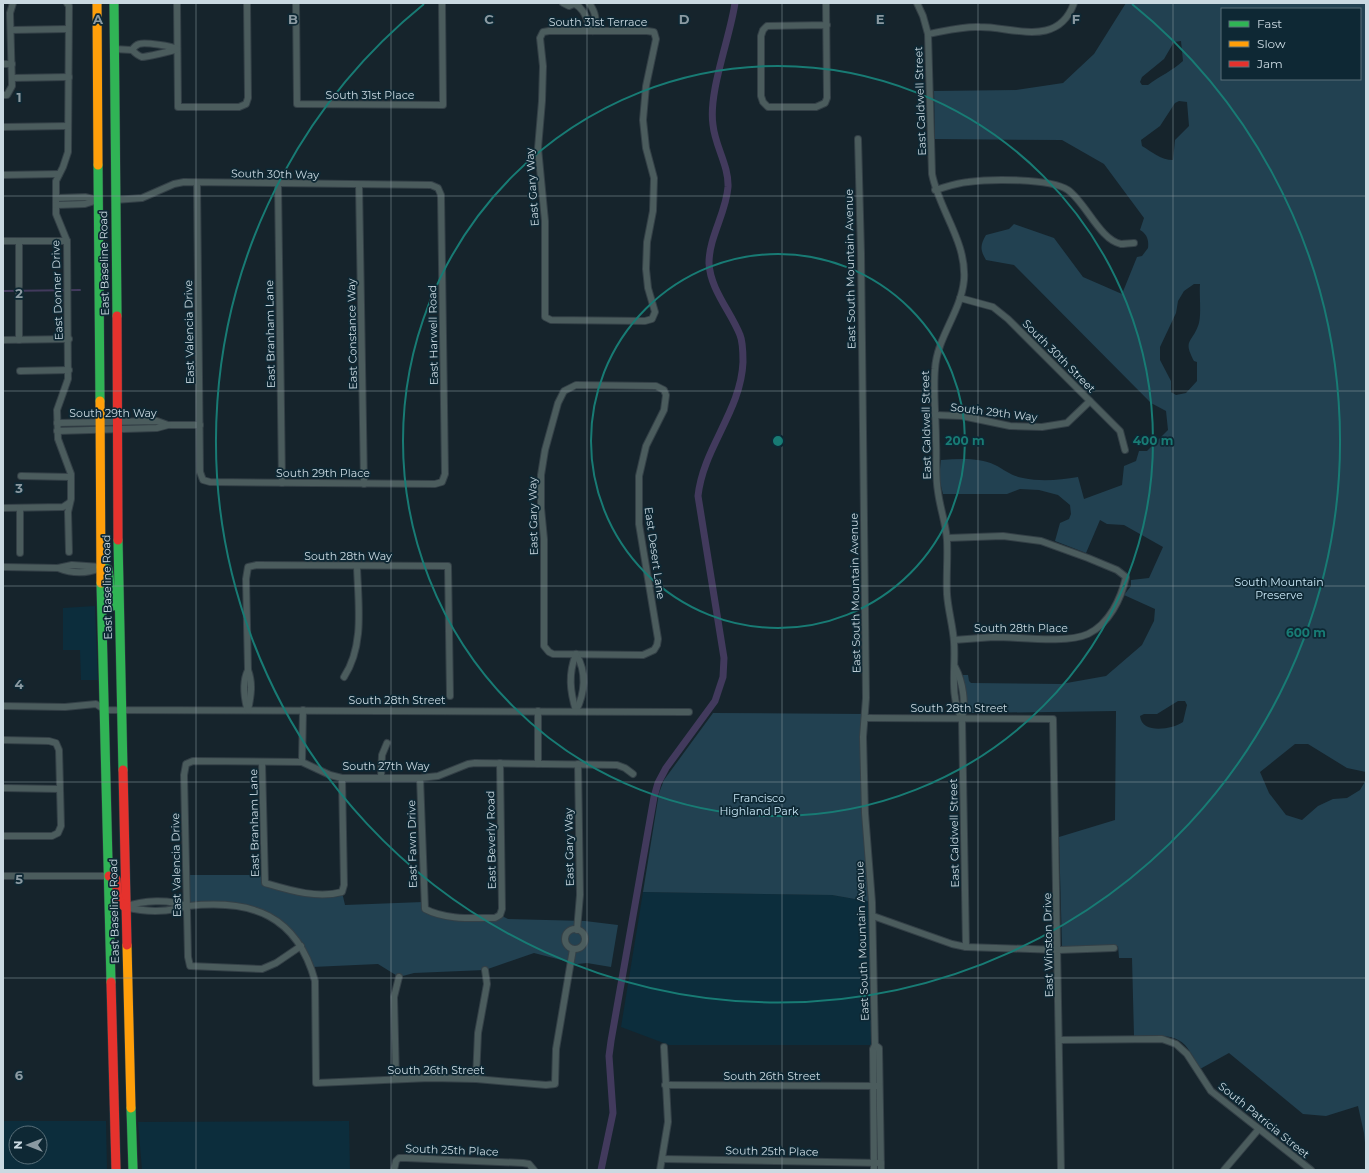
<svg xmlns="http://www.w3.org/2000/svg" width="1369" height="1173" viewBox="0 0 1369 1173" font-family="Montserrat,sans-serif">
<rect width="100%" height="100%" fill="#16242c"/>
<g fill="#0c2d3c" fill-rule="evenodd">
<path d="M95,606L98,680H81L80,650H63V608Z"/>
<path d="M643,892L832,895L872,902L875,1045H669L621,1027Z"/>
<path d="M3,1121H106L107,1170H3ZM16,1133H40V1157H16Z"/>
<path d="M349,1121L350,1170H142L138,1122Z"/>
</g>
<g fill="#224151" fill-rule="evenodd">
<path d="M1126,3H1366V772L1347,768L1308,744H1295L1260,772L1269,793L1286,815L1302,820L1318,806L1333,799L1347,798L1360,790L1366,780V1153L1364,1133L1358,1106L1326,1116L1303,1114L1229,1053L1200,1069C1196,1062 1191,1052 1185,1045C1173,1032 1150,1036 1134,1036L1132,958H1119L1118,946H1062L1059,837L1115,820L1116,711L972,713L967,710L963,675H968L969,681L971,683L1061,684L1106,676L1142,645L1154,621L1155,609L1124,595L1131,586V580L1149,578L1163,547L1124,525L1107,524L1100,520L1086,553L1055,541L1060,523L1069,519L1071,514L1070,505L1058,495L1039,490L1020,489L1007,494H943L939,478L941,460C959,459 978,457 995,465C1005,470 1011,476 1023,478C1041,482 1060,480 1078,477L1084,499L1122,485L1124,466L1136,461L1139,451H1147L1168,430L1166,411L1151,403L1014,265L986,260C980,250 980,245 986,235L1009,229L1014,224L1054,238L1083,277L1122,294L1137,257L1142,256L1148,248C1149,240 1147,234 1140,230L1144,218L1104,164L1062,140L935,139L934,91L1016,90L1063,83L1094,54ZM1222,9H1360V79H1222ZM1181,41L1183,61C1172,71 1160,76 1148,85H1142L1140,82L1142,77L1164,59L1174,42ZM1179,101L1187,102L1189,126L1175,140L1173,160C1161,160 1152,152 1142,146L1141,140L1160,126L1175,103ZM1194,284H1200C1199,295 1202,317 1198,326C1191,344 1183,340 1194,361L1197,362V381L1186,393L1176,395L1171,392V381L1160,360V347L1176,313L1178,301L1184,291ZM1178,701H1185L1187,705L1183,722C1173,729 1142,735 1140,716L1144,714H1157Z"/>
<path d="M713,713L865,714L863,737L872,902L832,895L643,892L659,793L664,780Z"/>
<path d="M187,875H265V883L298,892H342L345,905L423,902L425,909L457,918L500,915L508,919L585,921L618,925L611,967L587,963L577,964L534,953L485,970L414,973L399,977L378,964L312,967L281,924L248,907L187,906Z"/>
</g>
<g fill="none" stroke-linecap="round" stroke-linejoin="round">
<path stroke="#423a5d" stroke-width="2" d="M3,291L80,290"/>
<path stroke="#423a5d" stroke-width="7" d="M601,1170L613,1113L609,1056L611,1041L654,797L658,783L666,768L715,701L723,677L724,658L698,496C703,448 741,411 743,362C743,355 743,342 740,335C731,312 710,289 709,263C709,237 726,213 728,187C729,166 715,146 713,125C708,92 730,38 735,3"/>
<g stroke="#344047" stroke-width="8">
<g id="street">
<path d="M67,3L69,6L68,152L63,167L56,181V214L67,241L68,379L57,410L58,439L71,474V499L68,512L69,552"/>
<path d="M177,3L178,107H239L246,104L248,98L247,3"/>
<path d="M296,3L297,104L443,105L442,3"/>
<path d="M563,3L569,6L576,3"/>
<path d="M589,3C596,13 597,19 593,31"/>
<path d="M826,3L827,98L825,103L816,107H768L763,102L761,96V36L763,30L767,26L827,25"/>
<path d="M917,3L923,16L928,34L932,174C939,210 967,242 964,280C961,312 937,337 935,369C933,392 936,417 936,441C937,458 935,476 938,492C940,508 946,524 947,540C948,558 946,576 947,594C948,610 953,626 954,642C956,667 949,696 962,719"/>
<path d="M575,4C586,10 586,21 593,31"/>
<path d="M11,30L68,29"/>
<path d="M549,31H647L654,32L656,39L646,86L643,120L646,148L654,178L653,211L647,242L646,269L648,288L655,312L652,319L645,321L551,320L545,317V221L538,148L542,101L543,66L540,38L543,32Z"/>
<path d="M928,34C945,31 962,26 980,27C1014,27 1058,48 1074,3"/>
<path d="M114,49L132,50C135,53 138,56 142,57C145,57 174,51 177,49"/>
<path d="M132,50C134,47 136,45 139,44C145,42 172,46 177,49"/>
<path d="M3,64H12"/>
<path d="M12,78L69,77"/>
<path d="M3,95H7L12,86L10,13L13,3"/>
<path d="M3,127L68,126"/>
<path d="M858,139L861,253L866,698L863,737L865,813L872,902L875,1045L873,1049L874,1170"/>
<path d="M3,175L59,174"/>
<path d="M278,184L282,483"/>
<path d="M359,185L364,484"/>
<path d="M935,190C946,187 957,183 968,182C990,179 1050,178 1068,190C1086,203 1100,240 1121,244C1125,244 1130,243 1134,243"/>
<path d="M56,198L85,197L97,200"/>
<path d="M115,200L142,198L174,184L184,182L431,185L438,188L441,195L445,474L442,482L435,484L210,482L203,480L200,472L197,183"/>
<path d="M56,205L85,204L98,200"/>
<path d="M3,241H67"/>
<path d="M19,286V241"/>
<path d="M19,294V340"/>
<path d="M960,298L993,307L1008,319L1120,431L1125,450"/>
<path d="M3,340L69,339"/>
<path d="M20,371L69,370"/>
<path d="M576,385L656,386L664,390L666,395L664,410L646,446L639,476V524L658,639L657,645L654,650L643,655L553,654L549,652L544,646V539L541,508V475L545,450L558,403L564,391Z"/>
<path d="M935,415L962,416L1010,426L1042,427L1067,423L1090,401"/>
<path d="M57,423L157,421L168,425H200"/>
<path d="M57,431L157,428L168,425"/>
<path d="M21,476L71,477"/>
<path d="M3,508L63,507L69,503"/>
<path d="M20,508V553"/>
<path d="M947,538L1003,536L1041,541L1088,558L1117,570L1126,577C1121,599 1109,624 1088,634C1066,644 1019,637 994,637C981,638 967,639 954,640"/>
<path d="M3,567L58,568L72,565L101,567"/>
<path d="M58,568C73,574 86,574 100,568"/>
<path d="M576,654C587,672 585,693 576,711"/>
<path d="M576,654C568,674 570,691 576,711"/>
<path d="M955,667C963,682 966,703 962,719L966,947"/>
<path d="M344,677C365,645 358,603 357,566"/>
<path d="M3,706L65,707L96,704L105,710L689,712"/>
<path d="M247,708C244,696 242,682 248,670"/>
<path d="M248,710C251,696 253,683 248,670L246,579L248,567L257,565L448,566L450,696"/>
<path d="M865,718L1053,719L1061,1170"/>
<path d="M3,740L49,741L56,743L59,750L61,826L58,833L52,836H3"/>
<path d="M302,762L303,710"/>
<path d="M262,763L265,883C289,890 317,899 342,892L344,885L342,778"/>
<path d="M538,764V711"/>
<path d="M381,777L382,755L387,743"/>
<path d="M420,778L425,909C446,920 472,918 495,918L500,915L502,909L500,763"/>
<path d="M3,788L60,789"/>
<path d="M3,876H109"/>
<path d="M125,907C141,911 160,912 176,909C180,909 184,907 188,906C252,899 297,915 315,981L316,1083L430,1078L476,1079L546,1085L555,1084L556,1049L573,949"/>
<path d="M125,907C143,900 169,899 187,906"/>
<path d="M873,916L952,944L966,947L1059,950L1114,948"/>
<circle cx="575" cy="939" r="10"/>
<path d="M577,930L580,895L578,764"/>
<path d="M301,946L276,963L262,969L190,966L188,957L184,775L186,764L193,761L302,762L330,775L342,778H420L438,776L468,764L475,763L617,765L625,768L633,774"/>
<path d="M1060,1040L1162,1039L1176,1044L1187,1054L1211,1091L1311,1170"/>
<path d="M875,1045L879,1048L881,1170"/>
<path d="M396,1079L394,997L399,977"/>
<path d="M476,1079L478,1033L487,984L485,970"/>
<path d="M665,1085L879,1086"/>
<path d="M663,1159L881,1163"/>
<path d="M394,1170L396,1161L399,1158H406L523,1163L529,1164L534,1170"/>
<path d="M660,1170L668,1122L664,1047"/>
<path d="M1224,1170L1258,1130"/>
</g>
</g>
<g stroke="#344047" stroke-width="10">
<g id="fast">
<path d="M114,3L117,316"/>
<path d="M98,165L100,401"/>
<path d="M118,540L123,770"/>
<path d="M101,567L108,569L113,606"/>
<path d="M101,583L111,982"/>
<path d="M131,1108L133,1170"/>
</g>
</g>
<g stroke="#344047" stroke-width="10">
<g id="slow">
<path d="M97,3L98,165"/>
<path d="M100,401L101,583"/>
<path d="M127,945L131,1108"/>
</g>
</g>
<g stroke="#344047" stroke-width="10">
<g id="jam">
<path d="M117,316L118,540"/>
<path d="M123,770L127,945"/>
<path d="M109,876L116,879L118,900L125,907"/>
<path d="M111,982L116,1170"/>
</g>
</g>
<use href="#street" stroke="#4b5c5d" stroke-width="6"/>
<use href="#fast" stroke="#30b455" stroke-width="9"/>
<use href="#slow" stroke="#ff9f0a" stroke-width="9"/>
<use href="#jam" stroke="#e5322d" stroke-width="9"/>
</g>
<path fill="none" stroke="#8b9aa2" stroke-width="1" stroke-opacity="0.55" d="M196,3V1170M391,3V1170M587,3V1170M782,3V1170M978,3V1170M1173,3V1170M3,196H1366M3,391H1366M3,586H1366M3,782H1366M3,978H1366"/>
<g fill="none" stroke="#187b74" stroke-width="2">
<circle cx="778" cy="441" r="187"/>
<circle cx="778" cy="441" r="375"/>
<path d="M1132 4A562 562 0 1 1 424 4"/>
</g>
<g text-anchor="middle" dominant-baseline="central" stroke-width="3.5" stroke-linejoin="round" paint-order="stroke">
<g font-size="11" fill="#cad9e1" stroke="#0e2834">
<text x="598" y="22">South 31st Terrace</text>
<text x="370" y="95">South 31st Place</text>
<text transform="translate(920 101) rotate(-92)">East Caldwell Street</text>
<text transform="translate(275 174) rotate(1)">South 30th Way</text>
<text transform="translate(532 187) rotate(-94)">East Gary Way</text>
<text transform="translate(104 263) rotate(-91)">East Baseline Road</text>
<text transform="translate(850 269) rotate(-91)">East South Mountain Avenue</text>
<text transform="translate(57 290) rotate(-92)">East Donner Drive</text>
<text transform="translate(189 332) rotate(-91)">East Valencia Drive</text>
<text transform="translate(270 334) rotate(-91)">East Branham Lane</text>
<text transform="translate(352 334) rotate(-91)">East Constance Way</text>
<text transform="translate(433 335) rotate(-91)">East Harwell Road</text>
<text transform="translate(1059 356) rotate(45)">South 30th Street</text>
<text transform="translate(994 412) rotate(7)">South 29th Way</text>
<text x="113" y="413">South 29th Way</text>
<text transform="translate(926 425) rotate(-91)">East Caldwell Street</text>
<text x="323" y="473">South 29th Place</text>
<text transform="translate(533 516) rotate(-91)">East Gary Way</text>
<text transform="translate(655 553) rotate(82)">East Desert Lane</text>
<text x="348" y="556">South 28th Way</text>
<text transform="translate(107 587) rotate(-91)">East Baseline Road</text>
<text transform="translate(855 593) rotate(-91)">East South Mountain Avenue</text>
<text x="1021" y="628">South 28th Place</text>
<text x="397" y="700">South 28th Street</text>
<text x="959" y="708">South 28th Street</text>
<text x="386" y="766">South 27th Way</text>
<text transform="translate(254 823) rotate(-91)">East Branham Lane</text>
<text transform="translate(954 833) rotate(-91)">East Caldwell Street</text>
<text transform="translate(491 840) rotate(-91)">East Beverly Road</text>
<text transform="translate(412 844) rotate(-91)">East Fawn Drive</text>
<text transform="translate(569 847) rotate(-91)">East Gary Way</text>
<text transform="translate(176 865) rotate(-91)">East Valencia Drive</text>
<text transform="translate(114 911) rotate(-91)">East Baseline Road</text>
<text transform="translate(862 941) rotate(-92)">East South Mountain Avenue</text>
<text transform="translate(1048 945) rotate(-91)">East Winston Drive</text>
<text x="436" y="1070">South 26th Street</text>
<text x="772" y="1076">South 26th Street</text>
<text transform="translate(1264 1120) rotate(39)">South Patricia Street</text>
<text transform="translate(452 1150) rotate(2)">South 25th Place</text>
<text transform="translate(772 1151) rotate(1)">South 25th Place</text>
</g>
<g font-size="11" fill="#cae8f7" stroke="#0e2834">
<text x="1279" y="582">South Mountain<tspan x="1279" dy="13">Preserve</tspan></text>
<text x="759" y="798">Francisco<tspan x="759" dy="13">Highland Park</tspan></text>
</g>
</g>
<g font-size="13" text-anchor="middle" font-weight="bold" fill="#8b9aa2" stroke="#0e2834" stroke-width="3.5" stroke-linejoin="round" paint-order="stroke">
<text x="98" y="24">A</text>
<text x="293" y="24">B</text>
<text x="489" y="24">C</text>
<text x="684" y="24">D</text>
<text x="880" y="24">E</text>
<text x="1076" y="24">F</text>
<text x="19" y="102">1</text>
<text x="19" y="298">2</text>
<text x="19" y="493">3</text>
<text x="19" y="689">4</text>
<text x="19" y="884">5</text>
<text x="19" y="1080">6</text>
</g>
<circle cx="778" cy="441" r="6" fill="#187b74" stroke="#0e2834" stroke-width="2"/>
<g font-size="12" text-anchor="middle" font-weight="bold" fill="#187b74" stroke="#0e2834" stroke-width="3.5" stroke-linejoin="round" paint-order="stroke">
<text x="965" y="445">200 m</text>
<text x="1153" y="445">400 m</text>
<text x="1306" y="637">600 m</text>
</g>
<rect width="1369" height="1173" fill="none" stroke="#cad9e1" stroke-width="8"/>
<rect x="1221" y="8" width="140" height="72" fill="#0e2834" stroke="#596f79"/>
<rect x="1229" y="21" width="20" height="6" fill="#30b455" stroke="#596f79"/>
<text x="1257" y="28" font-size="12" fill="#cad9e1">Fast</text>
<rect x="1229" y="41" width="20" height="6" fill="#ff9f0a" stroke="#596f79"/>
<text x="1257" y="48" font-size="12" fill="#cad9e1">Slow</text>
<rect x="1229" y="61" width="20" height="6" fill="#e5322d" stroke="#596f79"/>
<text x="1257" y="68" font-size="12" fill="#cad9e1">Jam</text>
<g transform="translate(28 1145) rotate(270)"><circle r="19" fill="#0e2834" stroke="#596f79"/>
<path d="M0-3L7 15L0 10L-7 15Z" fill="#8b9aa2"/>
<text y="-6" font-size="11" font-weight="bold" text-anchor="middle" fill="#cad9e1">N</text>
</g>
</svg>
